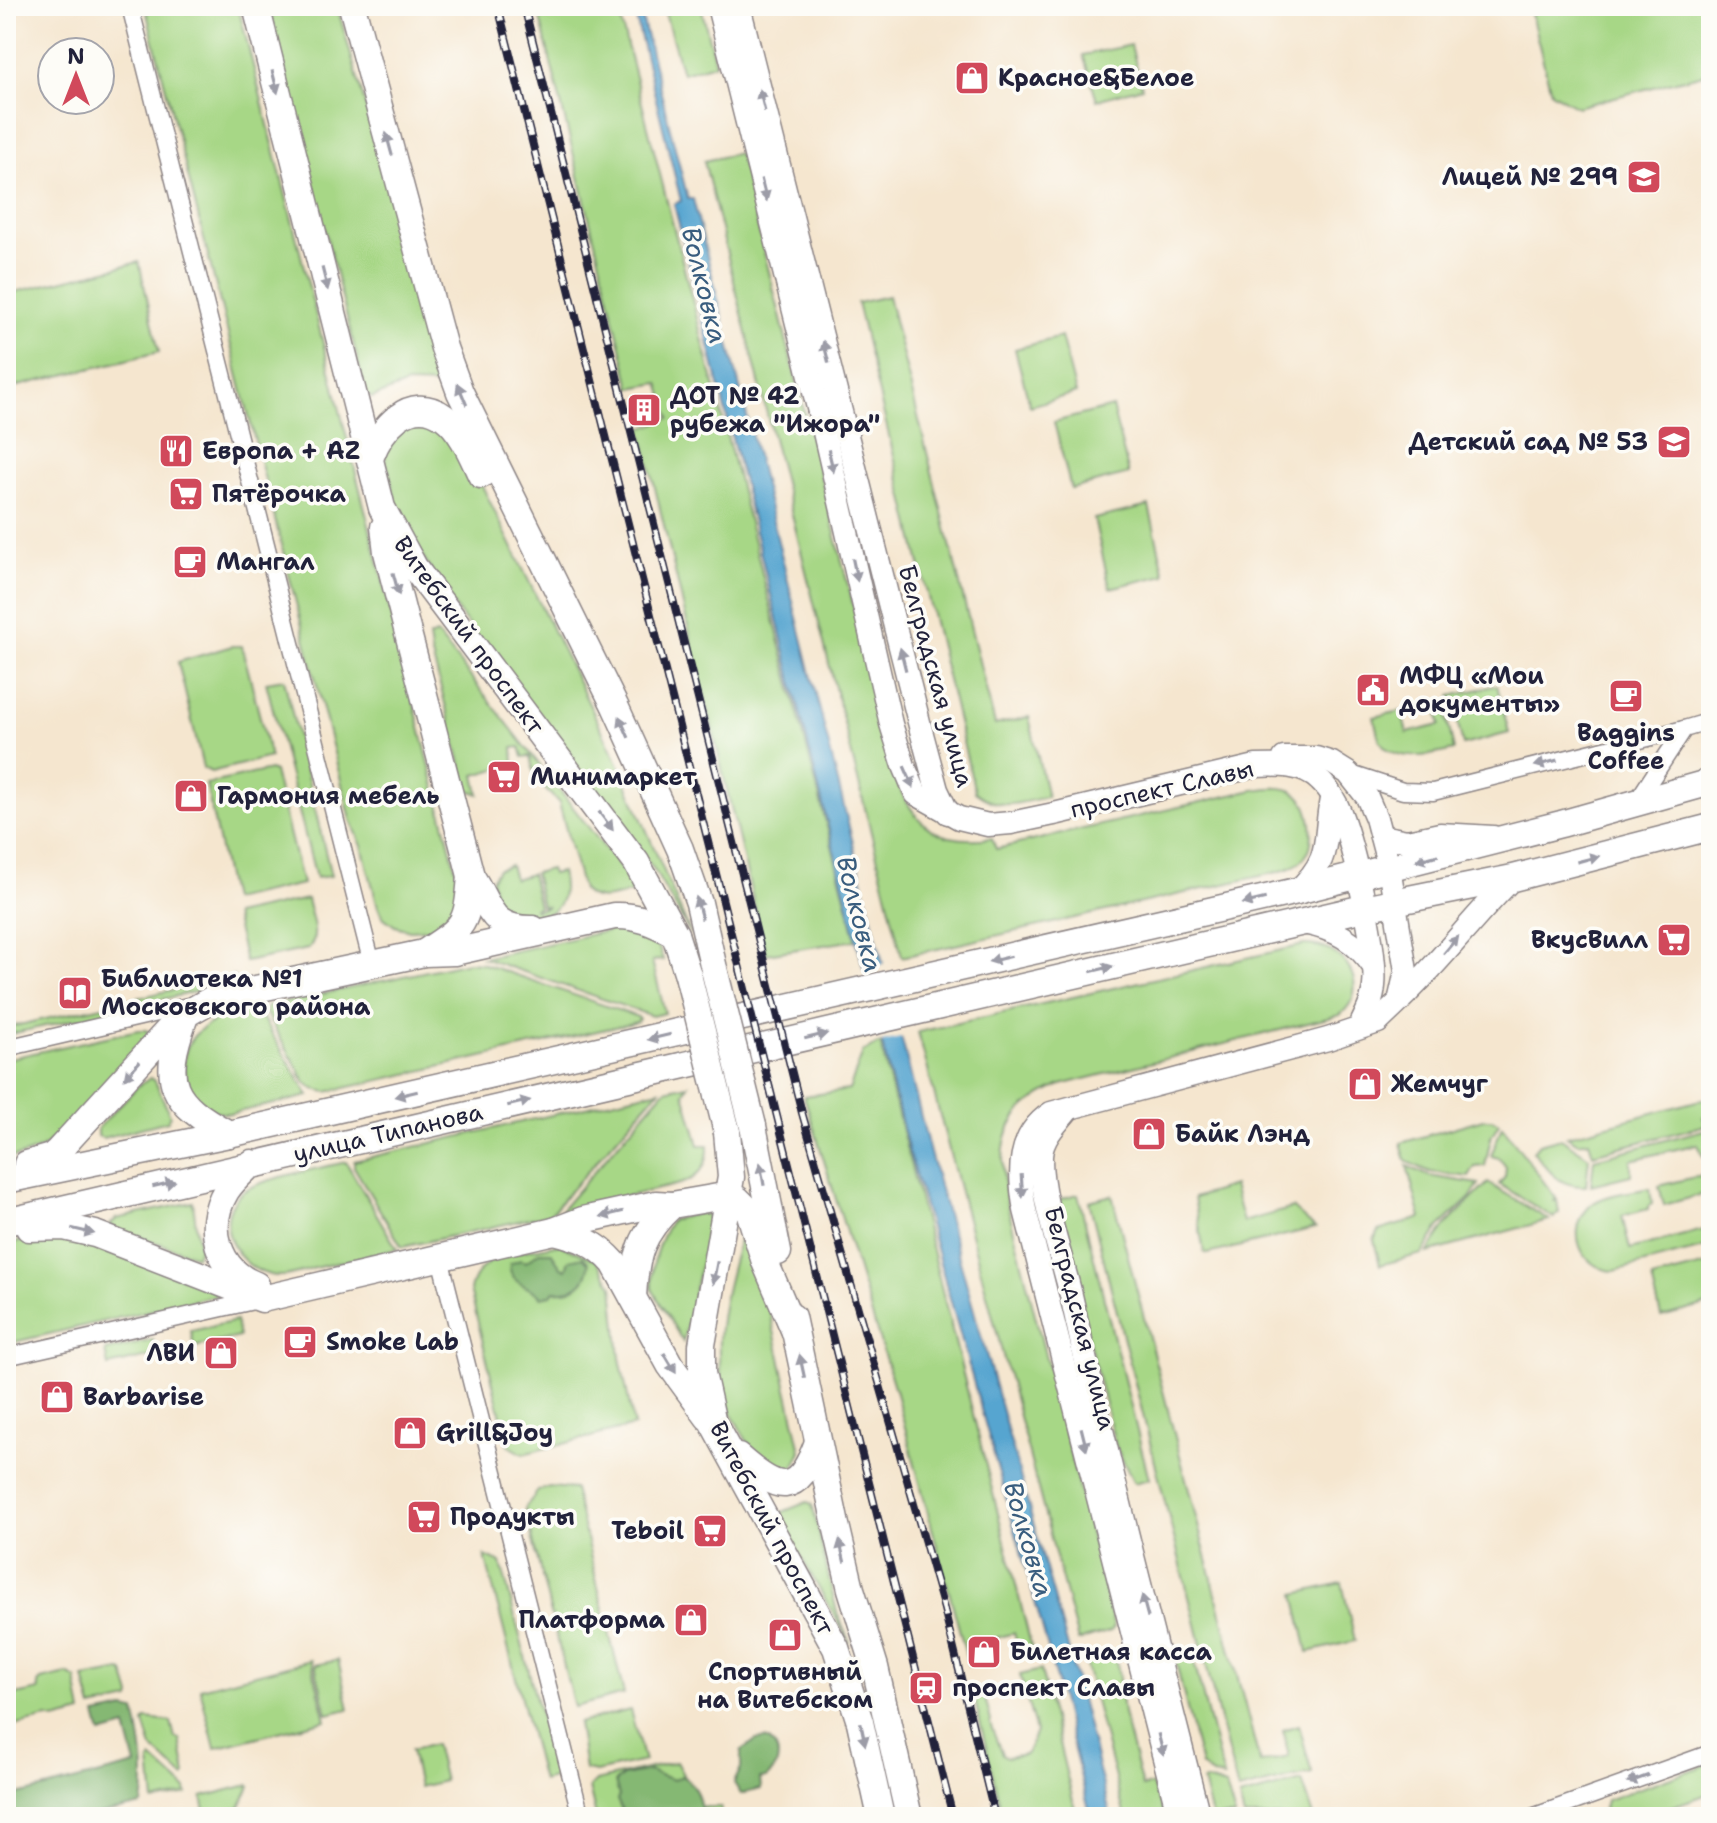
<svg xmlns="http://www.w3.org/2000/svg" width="1717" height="1823" viewBox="0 0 1717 1823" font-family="'Shantell Sans',sans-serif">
<rect width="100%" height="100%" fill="#fdfcf7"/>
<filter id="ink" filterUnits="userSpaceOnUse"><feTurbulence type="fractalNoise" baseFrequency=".0125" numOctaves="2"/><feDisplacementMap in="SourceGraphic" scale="16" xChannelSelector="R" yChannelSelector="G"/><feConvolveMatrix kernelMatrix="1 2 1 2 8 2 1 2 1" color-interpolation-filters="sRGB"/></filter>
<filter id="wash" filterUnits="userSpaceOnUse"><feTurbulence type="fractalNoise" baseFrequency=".006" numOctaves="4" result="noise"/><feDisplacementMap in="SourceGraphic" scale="32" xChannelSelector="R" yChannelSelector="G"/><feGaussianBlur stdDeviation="1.8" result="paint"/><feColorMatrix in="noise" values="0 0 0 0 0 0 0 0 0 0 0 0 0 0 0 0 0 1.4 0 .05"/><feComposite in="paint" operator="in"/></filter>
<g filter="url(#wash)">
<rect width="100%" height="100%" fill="#f5e6cf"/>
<g fill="#a7d786" stroke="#647c60" stroke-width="2">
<path d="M145,6H238L460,886L463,898L448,922L428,929L410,930L395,926L383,917L378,907L362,846L351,820Z"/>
<path d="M269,6H337L390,192L439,385L407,384L372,398L366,394Z"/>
<path d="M537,6H617L856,940L766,954L641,429L670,418L659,383L631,388Z"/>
<path d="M663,6H701L715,64L682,73Z"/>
<path d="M1529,6H1711V72L1577,107L1551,92Z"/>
<path d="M1131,45L1142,87L1097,100L1083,55Z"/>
<path d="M739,153L899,787C920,832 943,844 992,838L996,849L1253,790C1266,788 1284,785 1296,793C1312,805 1317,842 1305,857C1298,866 1288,869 1278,872L902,957L704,161Z"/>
<path d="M139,262L159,352L6,389V294Z"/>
<path d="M888,296L995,725L1029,717L1047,797C1017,803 1001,812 975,792L857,303Z"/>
<path d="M1061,337L1076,393L1030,406L1015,349Z"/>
<path d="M1112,407L1129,474L1071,489L1054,422Z"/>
<path d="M417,420L437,425L468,457L618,763L691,935L653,868L444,593L400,518L384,453L392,434Z"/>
<path d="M1149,506L1165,575L1110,588L1094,519Z"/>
<path d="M437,634L633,884V892C616,897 595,905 582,890L559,803L536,780L530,756L523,757L520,747L513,748L514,764L475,775L479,794L468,790L431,651L429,637Z"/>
<path d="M232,646H242L270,757L211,772L203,768L178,662Z"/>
<path d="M284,679L331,876L316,878L266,682Z"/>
<path d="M1497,685L1509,733L1463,745L1451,696Z"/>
<path d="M1443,700L1454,750C1434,755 1395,764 1381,742C1377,736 1376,724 1374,717L1401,711L1407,733L1440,725L1436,702Z"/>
<path d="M270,770L274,772L302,884L231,900L206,784Z"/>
<path d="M510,865L514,879L531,874L539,906L534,908L535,910L548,907L542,906L534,873L550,869L552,874L561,872C571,915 544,920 507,914L495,897L491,880L498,869Z"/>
<path d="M307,899C310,915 321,936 308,949L245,962L234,915Z"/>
<path d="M630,926C652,935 656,936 663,960L652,961L665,1013L652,1016L483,958Z"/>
<path d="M1304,945C1343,943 1374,987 1340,1015L1061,1085C1003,1111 998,1140 1006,1200L1114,1627L1111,1631L1078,1641L918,1032Z"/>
<path d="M468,962L481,963L638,1017L639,1019L637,1022L327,1092L314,1089L306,1083L265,1012L268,1006Z"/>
<path d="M233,976L238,982L6,1035V1028Z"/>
<path d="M257,1009L309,1096L233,1113C195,1118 169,1065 194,1036C211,1017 234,1013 257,1009Z"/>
<path d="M138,1030H146L151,1035C118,1071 86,1114 47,1144C35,1153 20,1156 6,1159V1059Z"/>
<path d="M880,1043L1033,1653L1020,1656L1014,1633L975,1644L978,1661L969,1666L895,1390L804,1096L849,1090L863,1052Z"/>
<path d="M151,1078L155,1081L170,1115L168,1121L103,1138L98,1136V1128L139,1085Z"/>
<path d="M688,1085L684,1093L699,1145H708C709,1166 699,1178 680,1184L559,1212L665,1090Z"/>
<path d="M659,1090L550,1214L402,1247L354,1167V1161Z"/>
<path d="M1711,1097V1114L1703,1117L1706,1125L1593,1154L1589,1141L1578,1143L1567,1136Z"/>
<path d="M1483,1119H1492L1499,1123L1491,1137L1485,1166L1475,1167L1469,1177L1430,1172L1406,1161L1401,1143Z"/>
<path d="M1502,1126L1556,1198L1554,1201L1557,1200L1559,1213L1554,1218L1499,1184L1505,1177L1506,1167L1499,1158L1491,1156Z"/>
<path d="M1711,1128V1154L1703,1156L1698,1144L1631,1160V1175L1591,1185L1594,1159Z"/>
<path d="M1561,1138L1589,1157L1586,1186C1557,1187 1550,1171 1533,1151L1539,1144Z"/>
<path d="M346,1162L397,1249C371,1255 345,1261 319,1267C307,1270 294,1275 283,1276C243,1278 208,1226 240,1194C256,1179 322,1168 346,1162Z"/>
<path d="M1407,1166L1429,1176L1479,1184L1470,1198L1439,1227L1422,1254L1380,1265L1374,1240L1378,1231L1421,1218Z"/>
<path d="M1707,1174L1711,1192L1664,1205L1659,1186Z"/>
<path d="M1488,1183L1549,1220L1427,1253L1446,1225Z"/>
<path d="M1233,1186L1243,1222L1293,1208L1315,1228L1208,1254L1204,1252L1194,1198Z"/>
<path d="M1650,1188L1652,1204L1648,1206V1209L1622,1216L1630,1249L1711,1228V1246L1614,1271C1581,1269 1565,1231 1590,1206C1602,1194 1633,1192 1650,1188Z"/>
<path d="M1078,1194L1149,1479L1134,1483L1116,1447L1053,1201Z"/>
<path d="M1112,1195L1260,1763L1289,1757L1283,1730L1299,1725L1312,1773L1238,1791L1089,1201Z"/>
<path d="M193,1202L199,1249L196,1256L113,1228L110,1225L116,1219Z"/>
<path d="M700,1213L706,1214L710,1222L683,1342L652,1289C651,1264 658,1241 671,1220Z"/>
<path d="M750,1224L801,1451L789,1477C756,1460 757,1459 739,1427C701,1361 725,1294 743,1225Z"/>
<path d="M40,1237L68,1238L210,1287L217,1295L6,1344V1244Z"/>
<path d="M559,1244L597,1260L613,1286L620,1358L634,1426L523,1454L508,1445L470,1290C478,1251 527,1252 559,1244Z"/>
<path d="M1711,1264V1304L1661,1317L1652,1279Z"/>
<path d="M236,1321L239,1337L194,1347L191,1331Z"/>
<path d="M153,1340L157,1355L108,1366L105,1351Z"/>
<path d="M549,1487L574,1489L624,1694L574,1707L525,1508L538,1491Z"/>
<path d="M807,1502L812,1504L837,1613L850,1643L779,1518L780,1513Z"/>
<path d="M485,1556L501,1563L556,1777L542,1781Z"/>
<path d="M1342,1583L1355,1641L1308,1652L1295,1594Z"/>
<path d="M1116,1653L1123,1713L1142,1787L1152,1785L1165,1817H1125L1085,1662Z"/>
<path d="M1192,1654L1224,1778L1212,1775L1201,1766L1175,1659Z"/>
<path d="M311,1660L326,1720L215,1748L200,1688Z"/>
<path d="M338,1660L349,1709L327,1714L315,1665Z"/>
<path d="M1041,1670L1077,1817H1003L973,1693L983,1690L991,1721L990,1724L1002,1754L1007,1757L1026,1754L1036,1732L1020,1675Z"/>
<path d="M121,1671L124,1672L131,1696L130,1700L92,1708L84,1678Z"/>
<path d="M67,1674L76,1679L82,1713L55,1720L47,1718L6,1728V1697L39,1690L38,1683L41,1680Z"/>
<path d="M630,1710L644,1761L596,1772L585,1770L578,1723Z"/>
<path d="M146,1719L171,1722L175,1738L180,1739L186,1775L184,1777L152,1748L144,1723Z"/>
<path d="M435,1744L444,1781L419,1787L411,1750Z"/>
<path d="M152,1758L186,1789L187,1794L154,1802L150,1761Z"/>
<path d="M676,1762L701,1807H721V1817H596L589,1787L596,1781Z"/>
<path d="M1711,1763V1793L1641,1817H1607L1604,1808L1606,1800Z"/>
<path d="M1206,1781L1226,1786L1235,1817H1212L1203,1782Z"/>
<path d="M1302,1781L1314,1817H1244L1239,1798Z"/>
<path d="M248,1785L250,1786L240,1808L206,1815L202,1797Z"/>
</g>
<g fill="#85b873" stroke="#546d57" stroke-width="2">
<path d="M539,1252H551L561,1267L566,1269L569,1260L583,1257L589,1263C589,1284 572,1293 554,1291L551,1295L541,1297C529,1284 508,1285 510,1264L520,1260L526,1262Z"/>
<path d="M125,1709L135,1711C142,1742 147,1773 142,1805L87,1817H6V1798L136,1765L126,1727L101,1734L96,1715Z"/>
<path d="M765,1739C783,1747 781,1767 766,1778L760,1779L761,1789L741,1794L734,1783L741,1768V1751L756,1740Z"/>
<path d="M649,1771L673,1780L682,1776C697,1786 698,1796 702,1812L699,1817H632V1815L623,1813L617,1800L619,1796L615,1782L623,1776Z"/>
</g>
<path fill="#56a5d0" stroke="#3c6486" stroke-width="2" d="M633,6H639L688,199H693L930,1153L1067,1644L1111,1817H1091L1048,1648L909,1152L674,204L681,201Z"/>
<path fill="#f5e6cf" d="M887,963L905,1037L878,1043L860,970Z"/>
</g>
<g filter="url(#ink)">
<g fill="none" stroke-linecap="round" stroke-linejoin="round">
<g stroke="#8c8485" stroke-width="19">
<g id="street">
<path d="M130,6L372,964"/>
<path d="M1348,773L1403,791L1433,792L1684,729"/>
<path d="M1637,801L1684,729L1711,721"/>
<path d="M6,1048L188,1006"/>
<path d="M440,1258L581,1817"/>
<path d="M6,1357L258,1300"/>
<path d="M1532,1817L1711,1753"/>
</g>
</g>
<g stroke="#8c8485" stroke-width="25">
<g id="secondary">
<path d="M718,6L824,432L891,724L904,766L916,794L959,818L988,825L1011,823L1054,814L1256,766C1278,765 1303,764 1320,781C1328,788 1336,802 1340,812C1353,845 1378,952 1374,986C1373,1001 1366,1014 1360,1026"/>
<path d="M739,6L922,734L937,790L948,813"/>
<path d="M1381,836L1407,841L1440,834L1493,837"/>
<path d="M1297,891C1333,858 1323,841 1331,799"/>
<path d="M1303,923C1335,929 1355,940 1374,967"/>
<path d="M1399,1001C1440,963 1473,917 1513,878"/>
<path d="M1068,1110C1057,1123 1042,1138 1041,1156C1040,1199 1064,1261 1073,1304C1111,1476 1156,1646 1199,1817"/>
<path d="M1179,1817L1025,1210C1018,1173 1017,1135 1051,1113L1328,1039L1378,1022L1399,1002L1406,971L1389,867L1376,818L1367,797L1348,773L1332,763L1316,758H1284"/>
</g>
</g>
<g stroke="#8c8485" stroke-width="29">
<g id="primary">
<path d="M256,6L382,508L414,567L636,862L675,934L688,975"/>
<path d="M352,6L444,348L460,392L615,706L680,849L699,903L714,969"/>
<path d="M370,458C381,429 409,392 444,417C462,430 472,456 481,475"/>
<path d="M384,527L387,552L471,876C491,906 489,930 533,929"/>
<path d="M424,953C465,926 467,926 471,876"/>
<path d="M184,1019C161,1082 170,1102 229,1134"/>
<path d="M753,1126L778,1252"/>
<path d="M727,1132L731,1177L702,1345V1373L713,1423L836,1648L860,1722L881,1817"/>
<path d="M252,1163C243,1172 233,1180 226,1191C205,1226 217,1270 256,1285"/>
<path d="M27,1164L51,1157L58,1151L173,1025L186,1014L214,998L424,953L454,952L614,916C638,915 654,923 675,934"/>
<path d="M6,1180L229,1134L1297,891L1561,824L1711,782"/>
<path d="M6,1222L1364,908L1513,878L1711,827"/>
<path d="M29,1228L64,1227L95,1234L262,1299L554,1231L583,1220L656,1204L672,1205L724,1196L737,1199L749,1211L765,1262L795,1332"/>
<path d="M554,1231C578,1237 597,1243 614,1263L670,1365L708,1417"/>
<path d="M633,1297C635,1256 641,1233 672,1205"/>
<path d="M792,1317L836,1525L851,1589L875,1667L909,1817"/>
<path d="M738,1457C778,1492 797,1499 818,1442"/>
</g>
</g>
<use href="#street" stroke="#fff" stroke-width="16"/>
<use href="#secondary" stroke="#fff" stroke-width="22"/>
<use href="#primary" stroke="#fff" stroke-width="26"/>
<g stroke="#22223b" stroke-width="8">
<g id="rail">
<path d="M498,6L953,1817"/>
<path d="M524,6L802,1113L944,1609L995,1817"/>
</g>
</g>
<use href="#rail" stroke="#fdfcf7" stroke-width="5" stroke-dasharray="15" stroke-linecap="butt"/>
<g stroke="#8c8485" stroke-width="29" stroke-linecap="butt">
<g id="primary-bridge">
<path d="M714,969L753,1126"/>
<path d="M688,975L727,1132"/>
</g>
</g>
<use href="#primary-bridge" stroke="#fff" stroke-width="26"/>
</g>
<defs><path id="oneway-solid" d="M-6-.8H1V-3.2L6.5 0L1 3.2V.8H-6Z" transform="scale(2)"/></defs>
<g fill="#9c9ca7">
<use href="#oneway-solid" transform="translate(275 82) rotate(76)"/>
<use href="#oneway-solid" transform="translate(762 100) rotate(-104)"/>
<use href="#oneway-solid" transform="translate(389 144) rotate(-105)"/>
<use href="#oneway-solid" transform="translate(764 190) rotate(76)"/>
<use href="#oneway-solid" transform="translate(325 279) rotate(76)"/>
<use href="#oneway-solid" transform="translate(826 352) rotate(-104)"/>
<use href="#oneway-solid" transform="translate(462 394) rotate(-113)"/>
<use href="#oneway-solid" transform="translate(831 461) rotate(77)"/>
<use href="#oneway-solid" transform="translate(855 570) rotate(78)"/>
<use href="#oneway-solid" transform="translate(396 584) rotate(75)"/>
<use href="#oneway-solid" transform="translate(903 659) rotate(-104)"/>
<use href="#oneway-solid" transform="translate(624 727) rotate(-114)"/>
<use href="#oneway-solid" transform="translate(1546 763) rotate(166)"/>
<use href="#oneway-solid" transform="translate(909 777) rotate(66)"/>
<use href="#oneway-solid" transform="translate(606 821) rotate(53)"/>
<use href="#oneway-solid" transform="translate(1427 858) rotate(166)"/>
<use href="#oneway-solid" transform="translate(1588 859) rotate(-15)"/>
<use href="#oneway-solid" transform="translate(1254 901) rotate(167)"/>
<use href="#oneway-solid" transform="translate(699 908) rotate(-105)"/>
<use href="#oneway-solid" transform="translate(1451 945) rotate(-50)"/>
<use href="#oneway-solid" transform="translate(1000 959) rotate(167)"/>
<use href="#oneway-solid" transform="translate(1102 969) rotate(-13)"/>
<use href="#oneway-solid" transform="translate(816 1036) rotate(-13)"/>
<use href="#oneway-solid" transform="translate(659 1037) rotate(167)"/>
<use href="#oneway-solid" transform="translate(132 1070) rotate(132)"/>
<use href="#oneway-solid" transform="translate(406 1094) rotate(167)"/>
<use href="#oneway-solid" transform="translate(519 1103) rotate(-13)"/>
<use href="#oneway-solid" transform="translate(762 1174) rotate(-100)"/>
<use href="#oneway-solid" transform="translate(164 1184) rotate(-13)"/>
<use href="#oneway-solid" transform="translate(1022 1186) rotate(86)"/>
<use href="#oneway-solid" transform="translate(612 1214) rotate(167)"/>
<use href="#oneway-solid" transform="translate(83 1231) rotate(13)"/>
<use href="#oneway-solid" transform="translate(715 1273) rotate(101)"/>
<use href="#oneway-solid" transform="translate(670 1363) rotate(59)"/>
<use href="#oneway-solid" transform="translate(802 1366) rotate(-102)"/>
<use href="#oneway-solid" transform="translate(1084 1439) rotate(76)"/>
<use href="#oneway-solid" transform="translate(842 1551) rotate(-103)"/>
<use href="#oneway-solid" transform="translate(1145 1606) rotate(-105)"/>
<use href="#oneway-solid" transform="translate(863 1734) rotate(78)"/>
<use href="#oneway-solid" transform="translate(1161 1745) rotate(76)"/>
<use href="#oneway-solid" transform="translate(1638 1779) rotate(160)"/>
</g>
</g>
<defs>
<g id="shop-square" transform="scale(1.8)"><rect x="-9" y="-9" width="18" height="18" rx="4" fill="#d1495b" stroke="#fdfcf7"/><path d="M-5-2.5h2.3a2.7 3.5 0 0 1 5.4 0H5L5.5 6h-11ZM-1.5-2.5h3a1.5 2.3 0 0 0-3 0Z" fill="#fff"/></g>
<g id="school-square" transform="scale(1.8)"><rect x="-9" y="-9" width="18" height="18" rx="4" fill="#d1495b" stroke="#fdfcf7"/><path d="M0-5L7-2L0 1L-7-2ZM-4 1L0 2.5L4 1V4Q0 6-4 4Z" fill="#fff"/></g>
<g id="building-square" transform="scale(1.8)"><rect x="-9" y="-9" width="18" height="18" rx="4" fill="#d1495b" stroke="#fdfcf7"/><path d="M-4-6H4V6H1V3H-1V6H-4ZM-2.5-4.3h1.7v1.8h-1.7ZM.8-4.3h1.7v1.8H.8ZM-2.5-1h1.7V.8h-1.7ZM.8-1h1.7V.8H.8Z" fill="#fff"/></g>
<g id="restaurant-square" transform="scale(1.8)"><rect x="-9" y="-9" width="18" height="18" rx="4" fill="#d1495b" stroke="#fdfcf7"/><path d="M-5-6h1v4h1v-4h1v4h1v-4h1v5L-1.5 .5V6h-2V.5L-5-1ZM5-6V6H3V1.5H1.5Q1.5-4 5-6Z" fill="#fff"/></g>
<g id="supermarket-square" transform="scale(1.8)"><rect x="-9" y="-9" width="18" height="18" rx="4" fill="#d1495b" stroke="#fdfcf7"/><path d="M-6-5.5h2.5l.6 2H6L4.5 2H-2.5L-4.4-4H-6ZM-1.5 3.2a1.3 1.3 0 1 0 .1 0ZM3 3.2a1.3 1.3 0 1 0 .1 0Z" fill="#fff"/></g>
<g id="cafe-square" transform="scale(1.8)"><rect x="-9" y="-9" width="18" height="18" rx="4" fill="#d1495b" stroke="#fdfcf7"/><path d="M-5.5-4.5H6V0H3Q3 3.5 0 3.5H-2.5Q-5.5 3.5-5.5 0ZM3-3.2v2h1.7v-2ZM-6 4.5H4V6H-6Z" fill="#fff"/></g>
<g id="civic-square" transform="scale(1.8)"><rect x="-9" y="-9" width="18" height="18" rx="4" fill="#d1495b" stroke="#fdfcf7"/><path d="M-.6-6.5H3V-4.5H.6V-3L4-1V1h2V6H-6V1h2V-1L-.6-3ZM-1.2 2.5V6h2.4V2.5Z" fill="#fff"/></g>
<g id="library-square" transform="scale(1.8)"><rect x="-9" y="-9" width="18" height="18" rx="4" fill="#d1495b" stroke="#fdfcf7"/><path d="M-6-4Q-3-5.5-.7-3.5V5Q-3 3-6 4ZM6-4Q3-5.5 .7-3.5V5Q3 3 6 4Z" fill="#fff"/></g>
<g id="station-square" transform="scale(1.8)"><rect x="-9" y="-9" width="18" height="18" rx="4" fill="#d1495b" stroke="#fdfcf7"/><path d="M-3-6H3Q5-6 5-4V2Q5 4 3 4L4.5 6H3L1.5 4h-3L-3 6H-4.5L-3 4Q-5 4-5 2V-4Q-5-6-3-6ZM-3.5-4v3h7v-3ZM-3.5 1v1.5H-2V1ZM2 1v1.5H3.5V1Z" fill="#fff"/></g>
</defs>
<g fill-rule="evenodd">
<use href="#shop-square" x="972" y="78"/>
<use href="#school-square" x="1644" y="177"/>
<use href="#building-square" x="644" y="410"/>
<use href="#school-square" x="1674" y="442"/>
<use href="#restaurant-square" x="176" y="451"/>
<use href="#supermarket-square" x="186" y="494"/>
<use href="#cafe-square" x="190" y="562"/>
<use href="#civic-square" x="1373" y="690"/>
<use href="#cafe-square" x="1626" y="696"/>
<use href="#supermarket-square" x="504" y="777"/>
<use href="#shop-square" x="191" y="796"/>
<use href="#supermarket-square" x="1674" y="940"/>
<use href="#library-square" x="75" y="993"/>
<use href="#shop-square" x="1365" y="1084"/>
<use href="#shop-square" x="1149" y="1134"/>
<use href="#cafe-square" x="300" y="1342"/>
<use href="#shop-square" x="221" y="1353"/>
<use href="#shop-square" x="57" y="1397"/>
<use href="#shop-square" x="410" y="1433"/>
<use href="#supermarket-square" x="424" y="1517"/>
<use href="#supermarket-square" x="710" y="1531"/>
<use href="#shop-square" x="691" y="1620"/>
<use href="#shop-square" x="785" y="1635"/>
<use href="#shop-square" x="984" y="1652"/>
<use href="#station-square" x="926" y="1688"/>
</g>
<g text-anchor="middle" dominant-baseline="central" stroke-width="7" stroke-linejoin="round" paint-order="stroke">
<g font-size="24" font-weight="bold" fill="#22223b" stroke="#fdfcf7" text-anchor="start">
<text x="998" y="78">Красное&amp;Белое</text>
<text x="1618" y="177" text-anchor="end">Лицей № 299</text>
<text x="670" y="396">ДОТ № 42<tspan x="670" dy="28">рубежа "Ижора"</tspan></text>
<text x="1648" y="442" text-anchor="end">Детский сад № 53</text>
<text x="202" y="451">Европа + AZ</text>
<text x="212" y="494">Пятёрочка</text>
<text x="216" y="562">Мангал</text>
<text x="1399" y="676">МФЦ «Мои<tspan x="1399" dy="28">документы»</tspan></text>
<text x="1626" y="733" text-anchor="middle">Baggins<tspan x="1626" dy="28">Coffee</tspan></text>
<text x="530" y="777">Минимаркет</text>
<text x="217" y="796">Гармония мебель</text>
<text x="1648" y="940" text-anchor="end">ВкусВилл</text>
<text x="101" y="979">Библиотека №1<tspan x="101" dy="28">Московского района</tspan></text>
<text x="1391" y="1084">Жемчуг</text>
<text x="1175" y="1134">Байк Лэнд</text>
<text x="326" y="1342">Smoke Lab</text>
<text x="195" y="1353" text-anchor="end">ЛВИ</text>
<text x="83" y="1397">Barbarise</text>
<text x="436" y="1433">Grill&amp;Joy</text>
<text x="450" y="1517">Продукты</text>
<text x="684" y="1531" text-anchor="end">Teboil</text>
<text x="665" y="1620" text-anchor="end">Платформа</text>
<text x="1010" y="1652">Билетная касса</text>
<text x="785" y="1672" text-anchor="middle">Спортивный<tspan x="785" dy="28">на Витебском</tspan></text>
<text x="952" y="1688">проспект Славы</text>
</g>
<g font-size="24" fill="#22223b" stroke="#fdfcf7">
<text transform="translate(469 635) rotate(54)">Витебский проспект</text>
<text transform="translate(936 676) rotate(75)">Белградская улица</text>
<text transform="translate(1162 789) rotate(-13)">проспект Славы</text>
<text transform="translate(388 1133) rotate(-13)">улица Типанова</text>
<text transform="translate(1080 1318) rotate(76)">Белградская улица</text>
<text transform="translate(772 1528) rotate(62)">Витебский проспект</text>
</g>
<g font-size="26" font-style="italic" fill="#395d7e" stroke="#fdfcf7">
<text transform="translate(705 285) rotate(76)">Волковка</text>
<text transform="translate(860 914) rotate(76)">Волковка</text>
<text transform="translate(1029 1539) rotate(74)">Волковка</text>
</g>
</g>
<rect width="1717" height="1823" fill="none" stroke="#fdfcf7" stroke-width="32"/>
<g transform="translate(76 76)"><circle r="38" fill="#fdfcf7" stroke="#a5a5ac" stroke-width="2"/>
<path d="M0-6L14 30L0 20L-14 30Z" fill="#d1495b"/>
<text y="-12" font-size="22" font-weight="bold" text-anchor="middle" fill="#22223b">N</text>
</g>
</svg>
